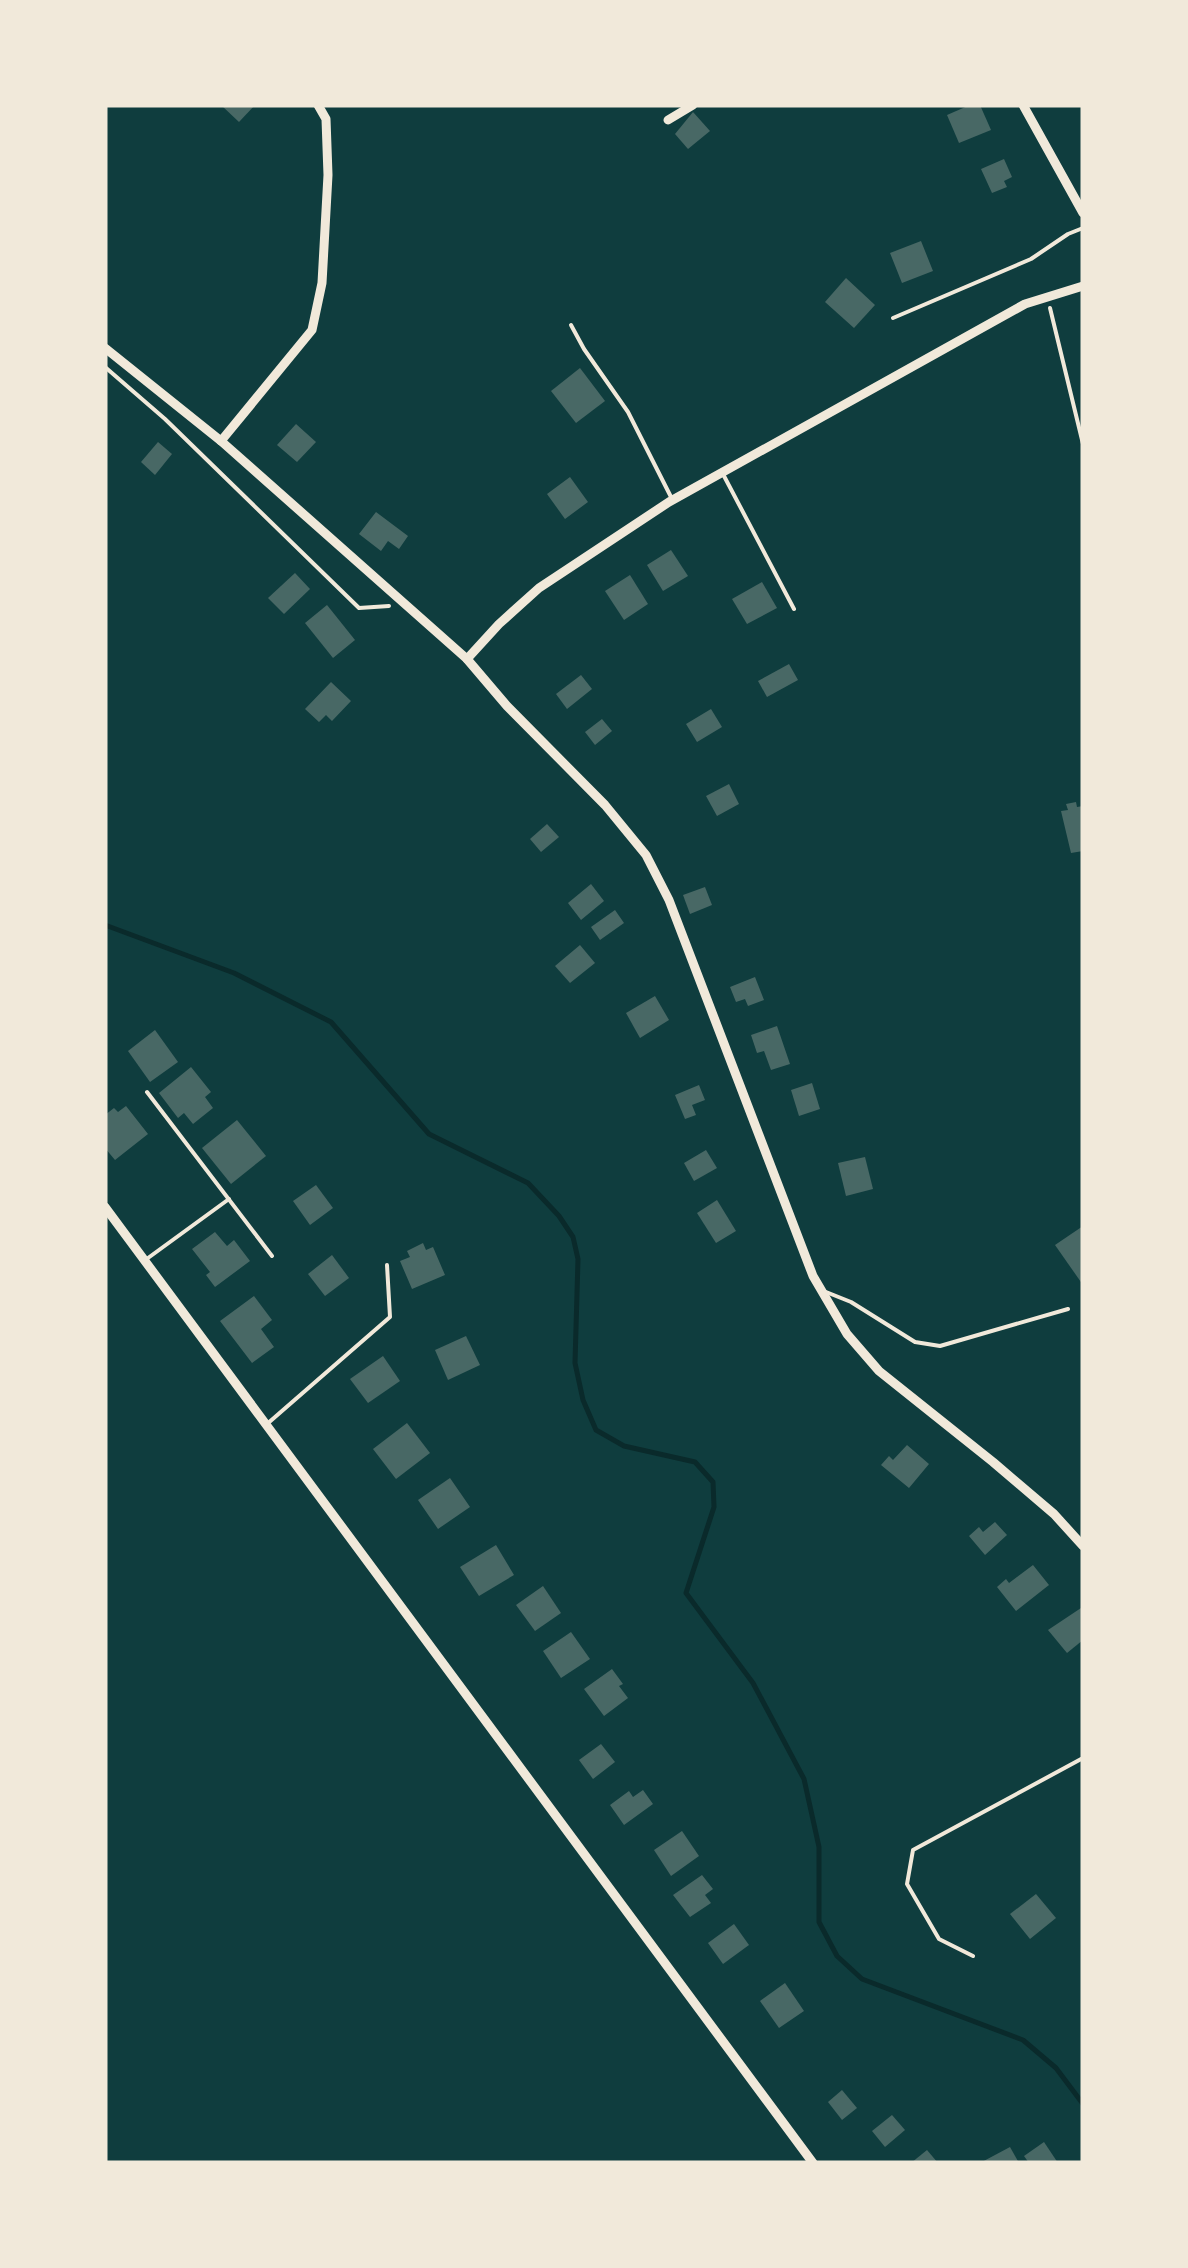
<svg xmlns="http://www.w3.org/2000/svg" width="1188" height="2268" viewBox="0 0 1188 2268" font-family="'Work Sans',sans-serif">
<rect width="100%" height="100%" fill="#0f3d3e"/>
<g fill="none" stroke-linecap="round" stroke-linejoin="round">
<path stroke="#0a2a2b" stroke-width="5" d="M105,925L234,973L331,1022L429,1134L528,1183L559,1216L573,1237L578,1259L575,1363L583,1400L596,1430L624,1446L695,1462L713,1482L714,1507L686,1593L753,1683L804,1779L819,1847V1922L837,1956L862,1979L1023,2040L1056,2068L1083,2104"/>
</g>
<g fill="#486865">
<path d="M221,105H255L239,122Z"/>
<path d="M970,105H980L991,130L959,143L947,115Z"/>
<path d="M693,112L710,131L688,149L675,134Z"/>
<path d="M1004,159L1012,177L1004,181L1007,187L992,193L981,169Z"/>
<path d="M921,241L933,271L902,283L890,253Z"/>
<path d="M846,278L875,305L854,328L825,302Z"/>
<path d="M580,368L605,401L576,423L551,391Z"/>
<path d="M296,424L316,442L297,462L277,445Z"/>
<path d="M158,442L172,454L155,475L141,462Z"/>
<path d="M570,477L588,502L565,519L547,494Z"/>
<path d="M376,512L408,536L399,549L388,541L381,551L359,534Z"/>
<path d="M671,550L688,576L663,591L647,565Z"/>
<path d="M295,573L310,589L284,614L268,598Z"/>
<path d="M630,575L648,604L624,620L605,591Z"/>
<path d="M762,582L777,608L747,624L732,599Z"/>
<path d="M327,605L355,640L333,658L305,623Z"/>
<path d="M789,664L798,680L767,697L758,681Z"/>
<path d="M581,675L592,689L567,709L556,694Z"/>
<path d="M331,682L351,701L332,721L326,715L319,722L305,709Z"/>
<path d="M711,709L722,727L697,742L686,724Z"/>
<path d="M602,719L612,731L595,745L585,732Z"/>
<path d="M729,784L739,804L717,816L706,796Z"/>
<path d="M1076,802L1077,807L1083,806V851L1071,853L1061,811L1068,810L1066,804Z"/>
<path d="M547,824L559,837L541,852L530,839Z"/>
<path d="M591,884L604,901L581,920L568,903Z"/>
<path d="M705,887L712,905L690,914L683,895Z"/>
<path d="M615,910L624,923L600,940L591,927Z"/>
<path d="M580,945L595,963L570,983L555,966Z"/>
<path d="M755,977L764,1000L748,1006L745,999L736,1002L730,987Z"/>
<path d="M655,996L669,1020L640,1038L626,1013Z"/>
<path d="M777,1026L790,1064L771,1070L764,1051L757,1053L751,1035Z"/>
<path d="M155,1030L178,1062L150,1082L128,1051Z"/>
<path d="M191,1067L211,1092L205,1097L213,1108L193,1124L184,1113L178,1118L159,1093Z"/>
<path d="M812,1083L820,1109L799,1116L791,1090Z"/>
<path d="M699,1085L705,1100L692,1105L696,1115L685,1119L675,1095Z"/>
<path d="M126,1106L148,1134L115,1160L105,1148V1115L114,1108L118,1112Z"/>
<path d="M237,1120L266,1156L231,1184L202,1148Z"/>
<path d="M706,1150L717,1168L694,1181L684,1163Z"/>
<path d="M865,1157L873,1189L846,1196L838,1163Z"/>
<path d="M316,1185L333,1208L310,1225L293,1201Z"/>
<path d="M717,1200L736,1231L716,1243L697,1213Z"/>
<path d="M1083,1226V1285L1055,1245Z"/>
<path d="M215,1232L227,1246L234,1240L250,1261L215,1287L206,1275L210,1272L192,1249Z"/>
<path d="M423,1243L426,1250L433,1247L445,1275L412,1289L400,1261L410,1257L407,1251Z"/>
<path d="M332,1255L349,1278L325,1296L308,1274Z"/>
<path d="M254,1296L272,1320L261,1329L274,1347L252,1363L220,1321Z"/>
<path d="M466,1336L480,1365L448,1380L435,1350Z"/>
<path d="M383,1356L400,1381L368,1403L350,1379Z"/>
<path d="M407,1423L430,1453L396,1479L373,1449Z"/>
<path d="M907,1445L929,1464L909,1488L881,1465L889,1456L893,1460Z"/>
<path d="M450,1478L470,1507L438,1529L418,1500Z"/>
<path d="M995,1522L1007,1535L985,1555L969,1536L979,1527L983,1532Z"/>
<path d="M496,1545L514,1575L479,1596L460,1567Z"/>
<path d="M1033,1565L1049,1585L1016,1611L997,1587L1006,1579L1009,1583Z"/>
<path d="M543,1586L561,1613L535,1631L516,1605Z"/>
<path d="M1081,1608L1083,1640L1067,1653L1048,1630Z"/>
<path d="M571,1632L590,1659L561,1678L543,1651Z"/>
<path d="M612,1669L623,1684L619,1686L628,1698L604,1716L584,1689Z"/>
<path d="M601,1744L615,1762L593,1779L579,1760Z"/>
<path d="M643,1790L653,1804L624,1825L610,1805L629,1791L633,1797Z"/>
<path d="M682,1831L699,1856L671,1876L654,1850Z"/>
<path d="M702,1875L713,1889L705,1895L711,1903L690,1917L673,1895Z"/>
<path d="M1036,1894L1056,1918L1030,1939L1010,1914Z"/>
<path d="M734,1924L749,1945L723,1964L708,1943Z"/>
<path d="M785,1983L804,2011L779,2028L760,2001Z"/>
<path d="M842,2090L857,2108L842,2120L828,2102Z"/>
<path d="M892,2115L905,2130L885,2147L872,2131Z"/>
<path d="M1044,2142L1058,2163H1029L1024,2156Z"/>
<path d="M1010,2147L1019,2163H980Z"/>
<path d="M927,2150L938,2163H911Z"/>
</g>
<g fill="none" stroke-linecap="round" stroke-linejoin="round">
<g stroke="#f1e9da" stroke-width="4">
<path d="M1050,308L1083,444"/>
<path d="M105,367L165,419L359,608L389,606"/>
</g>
<g stroke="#f1e9da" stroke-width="4">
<path d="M893,318L1031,259L1068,234L1083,228"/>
<path d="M571,325L584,349L628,412L671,497"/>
<path d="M724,476L794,609"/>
<path d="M147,1092L272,1256"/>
<path d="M148,1258L229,1199"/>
<path d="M826,1292L851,1302L915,1342L940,1346L1068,1309"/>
<path d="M267,1424L390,1317L387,1265"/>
<path d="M973,1956L939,1939L907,1884L913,1850L1083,1758"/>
</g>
<g stroke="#f1e9da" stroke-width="9">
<path d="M1023,105L1083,213"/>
<path d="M668,120L693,105"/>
<path d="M105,348L221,441L467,659L507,706L605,805L646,855L669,900L813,1276L847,1334L879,1371L993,1462L1054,1514L1083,1546"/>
<path d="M221,441L312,330L322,283L328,175L326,119L318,105"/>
<path d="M467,659L499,624L539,588L669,502L1025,304L1083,286"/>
<path d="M105,1207L813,2163"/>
</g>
</g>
<rect width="1188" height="2268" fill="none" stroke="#f1e9da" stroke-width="215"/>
</svg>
